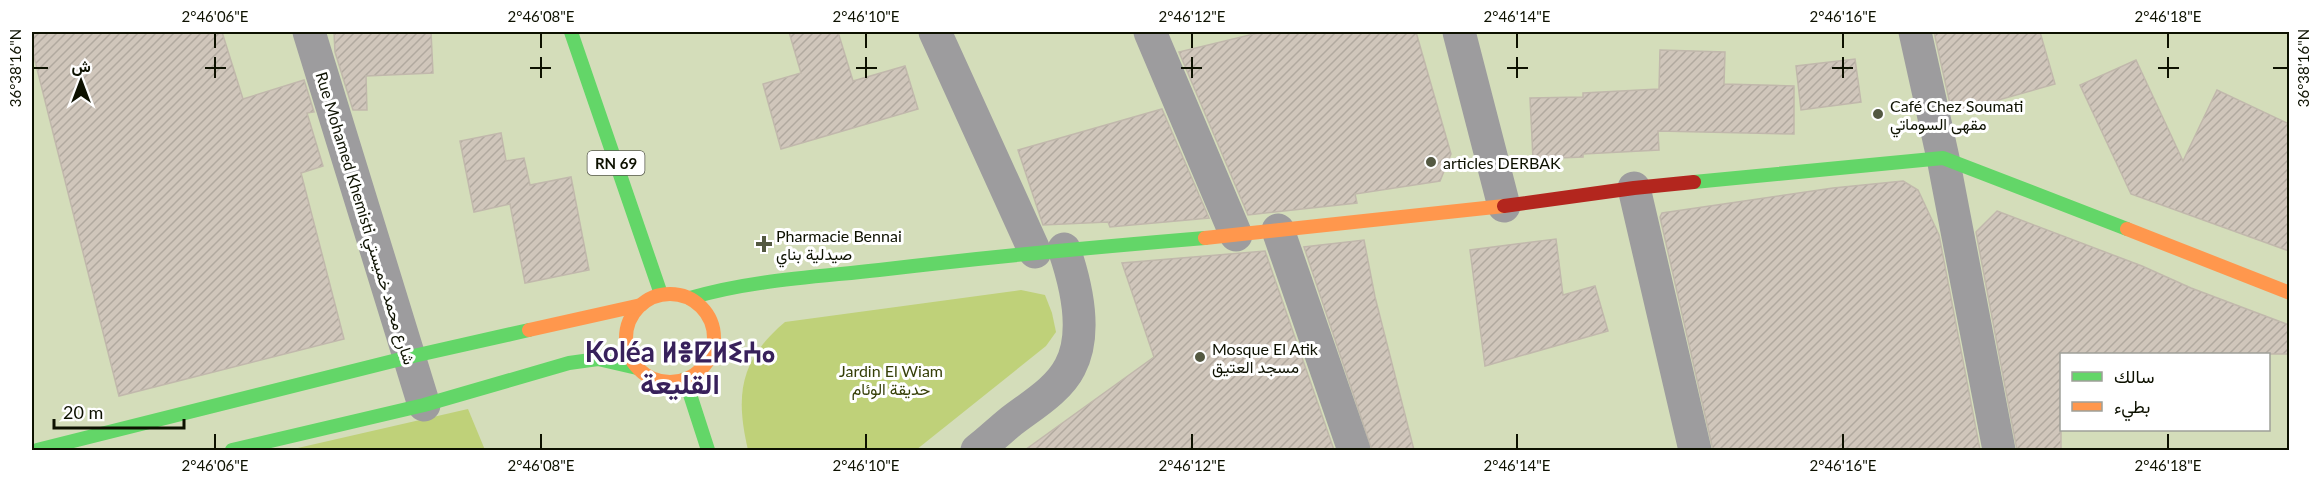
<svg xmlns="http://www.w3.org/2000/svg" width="2321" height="482" viewBox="0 0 2321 482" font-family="Lato,Vazirmatn,'Noto Sans Tifinagh',sans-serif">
<defs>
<pattern id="building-hatch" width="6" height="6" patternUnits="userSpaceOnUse" patternTransform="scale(1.5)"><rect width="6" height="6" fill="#d0c6bb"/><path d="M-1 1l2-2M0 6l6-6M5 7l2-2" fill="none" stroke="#b1a99f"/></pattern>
</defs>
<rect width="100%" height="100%" fill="#d4ddba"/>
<g fill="#bfd179">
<path d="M1021,290L1045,295L1052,313L1056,332L1046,346L916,450H748C735,394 740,360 785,322Z"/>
<path d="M468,409L485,450H289Z"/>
</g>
<g fill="url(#building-hatch)" stroke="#c1b8ac" stroke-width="1.5">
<path d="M32,32H222L243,99L304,80L314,112L307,113L323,166L301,173L344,339L119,396L32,49Z"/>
<path d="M334,32H431L433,73L366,76L367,110H353L335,52Z"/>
<path d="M789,32H838L853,81L905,66L918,109L781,149L763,84L801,73Z"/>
<path d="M1262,32H1416L1451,154L1440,181L1355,194L1357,203L1248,215L1179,52Z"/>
<path d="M1934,32H2040L2055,84L1952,113Z"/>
<path d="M1660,50L1725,52L1724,84L1794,86V134L1658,131L1659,150L1583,154V157L1533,159L1530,98L1583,97V93L1659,89Z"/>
<path d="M1855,59L1861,102L1801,110L1796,66Z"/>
<path d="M2136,60L2183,161L2217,90L2289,124V251L2131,194L2080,85Z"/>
<path d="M1162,109L1209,218L1110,227L1108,222L1043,225L1018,150Z"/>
<path d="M501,133L506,161L524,158L530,185L571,177L589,270L525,283L510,204L474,212L460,141Z"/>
<path d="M1903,181L1918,190L1939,235L1980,450H1713L1660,217L1662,213L1833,188Z"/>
<path d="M1997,211L2142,266L2191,288L2289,325V354H2061V450H2017L1976,232Z"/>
<path d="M1556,239L1563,295L1595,286L1608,331L1485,366L1470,250Z"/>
<path d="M1364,240L1375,297L1414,450H1372L1304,247Z"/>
<path d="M1265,251L1334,450H1025L1154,357L1122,263Z"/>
</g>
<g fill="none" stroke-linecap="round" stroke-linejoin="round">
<g stroke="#9d9c9e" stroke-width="33">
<path d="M309,32L424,405"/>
<path d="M935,32L1035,252"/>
<path d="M1150,32L1236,235"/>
<path d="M1459,32L1504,206"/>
<path d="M1915,32L1943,158L1999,450"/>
<path d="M1634,188L1695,450"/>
<path d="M1278,230L1354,450"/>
<path d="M977,450C988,442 998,432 1009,423C1029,407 1058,391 1070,367C1088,333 1076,284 1064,249"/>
</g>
<g stroke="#63d668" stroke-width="14">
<path d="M571,32L661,294"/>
<path d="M1694,182L1943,158L2127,229"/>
<path d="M690,298C751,280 816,277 879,270C987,257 1096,247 1205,238"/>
<path d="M685,379L708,450"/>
<path d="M37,450L409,357L529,330"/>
<path d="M232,450L424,405L569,363L598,359L637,368"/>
</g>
<g stroke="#ff974d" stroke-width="14">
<path d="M2127,229L2290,293"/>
<path d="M1205,238L1504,206"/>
<circle cx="670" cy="338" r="44"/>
<path d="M529,330L641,305"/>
</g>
<path stroke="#b3261e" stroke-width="14" d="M1504,206L1634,188L1694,182"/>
</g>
<path fill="none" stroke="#0d1100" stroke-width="2" d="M215,33V48M541,33V48M866,33V48M1192,33V48M1517,33V48M1843,33V48M2168,33V48M215,57V78M541,57V78M866,57V78M1192,57V78M1517,57V78M1843,57V78M2168,57V78M33,68H48M205,68H226M530,68H551M856,68H877M1181,68H1202M1507,68H1528M1832,68H1853M2158,68H2179M2273,68H2288M215,434V449M541,434V449M866,434V449M1192,434V449M1517,434V449M1843,434V449M2168,434V449"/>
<g fill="#535841" stroke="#fff" stroke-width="2">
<circle cx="1878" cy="114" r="6"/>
<circle cx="1431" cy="162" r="6"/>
<path d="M761 235h6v6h6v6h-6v6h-6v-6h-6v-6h6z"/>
<circle cx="1200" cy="357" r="6"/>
</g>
<g text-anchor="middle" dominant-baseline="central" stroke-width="6" stroke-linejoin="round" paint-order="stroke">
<rect fill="#fff" stroke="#56584c" stroke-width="1.5" x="587.5" y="151" width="57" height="24" rx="4.5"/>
<g font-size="15" font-weight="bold" fill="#0d1100">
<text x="616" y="163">RN 69</text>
</g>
<g font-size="16" fill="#0d1100" stroke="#fff" text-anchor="start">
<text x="1890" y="105">Café Chez Soumati<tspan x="1890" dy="18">مقهى السوماتي</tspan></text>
<text x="1443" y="162">articles DERBAK</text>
<text x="776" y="235">Pharmacie Bennai<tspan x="776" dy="18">صيدلية بناي</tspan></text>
<text x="1212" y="348">Mosque El Atik<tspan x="1212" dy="18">مسجد العتيق</tspan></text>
</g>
<g font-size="16" fill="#0d1100" stroke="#fff">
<text transform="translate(366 218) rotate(73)">Rue Mohamed Khemisti شارع محمد خميستي</text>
</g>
<g font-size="16" fill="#363f08" stroke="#fff">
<text x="891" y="370">Jardin El Wiam<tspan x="891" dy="18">حديقة الوئام</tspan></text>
</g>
<g font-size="28" font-weight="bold" fill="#38215b" stroke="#fff">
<text x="680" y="351">Koléa ⵍⴻⵇⵍⵉⵄⴰ<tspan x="680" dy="32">القليعة</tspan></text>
</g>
</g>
<rect width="2321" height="482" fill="none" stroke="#ffffff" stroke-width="66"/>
<rect x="2060" y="353" width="210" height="78" fill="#ffffff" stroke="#9ea099" stroke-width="1.5"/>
<rect x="2072" y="372" width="30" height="9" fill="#63d668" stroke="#9ea099" stroke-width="1.5"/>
<text x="2114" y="383" font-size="18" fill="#0d1100">سالك</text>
<rect x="2072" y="402" width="30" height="9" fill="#ff974d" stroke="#9ea099" stroke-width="1.5"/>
<text x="2114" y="413" font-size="18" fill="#0d1100">بطيء</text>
<g transform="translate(81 81)" stroke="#ffffff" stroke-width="4.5" paint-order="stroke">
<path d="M0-4.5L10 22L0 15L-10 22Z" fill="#0d1100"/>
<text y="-9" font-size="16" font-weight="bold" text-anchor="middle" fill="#0d1100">ش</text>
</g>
<path d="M54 419v9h130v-9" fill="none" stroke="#0d1100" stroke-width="3"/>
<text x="63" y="419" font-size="18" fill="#0d1100" stroke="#ffffff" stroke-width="4.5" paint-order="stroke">20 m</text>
<rect x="33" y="33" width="2255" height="416" fill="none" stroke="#0d1100" stroke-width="2"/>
<g font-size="15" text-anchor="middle" fill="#0d1100">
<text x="215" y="22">2°46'06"E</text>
<text x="541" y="22">2°46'08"E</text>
<text x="866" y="22">2°46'10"E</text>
<text x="1192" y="22">2°46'12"E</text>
<text x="1517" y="22">2°46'14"E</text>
<text x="1843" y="22">2°46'16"E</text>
<text x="2168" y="22">2°46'18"E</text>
<text transform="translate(16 68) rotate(-90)" y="5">36°38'16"N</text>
<text transform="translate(2304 68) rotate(-90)" y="5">36°38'16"N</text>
<text x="215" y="471">2°46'06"E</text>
<text x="541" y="471">2°46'08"E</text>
<text x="866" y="471">2°46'10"E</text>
<text x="1192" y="471">2°46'12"E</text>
<text x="1517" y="471">2°46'14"E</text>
<text x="1843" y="471">2°46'16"E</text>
<text x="2168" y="471">2°46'18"E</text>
</g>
</svg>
